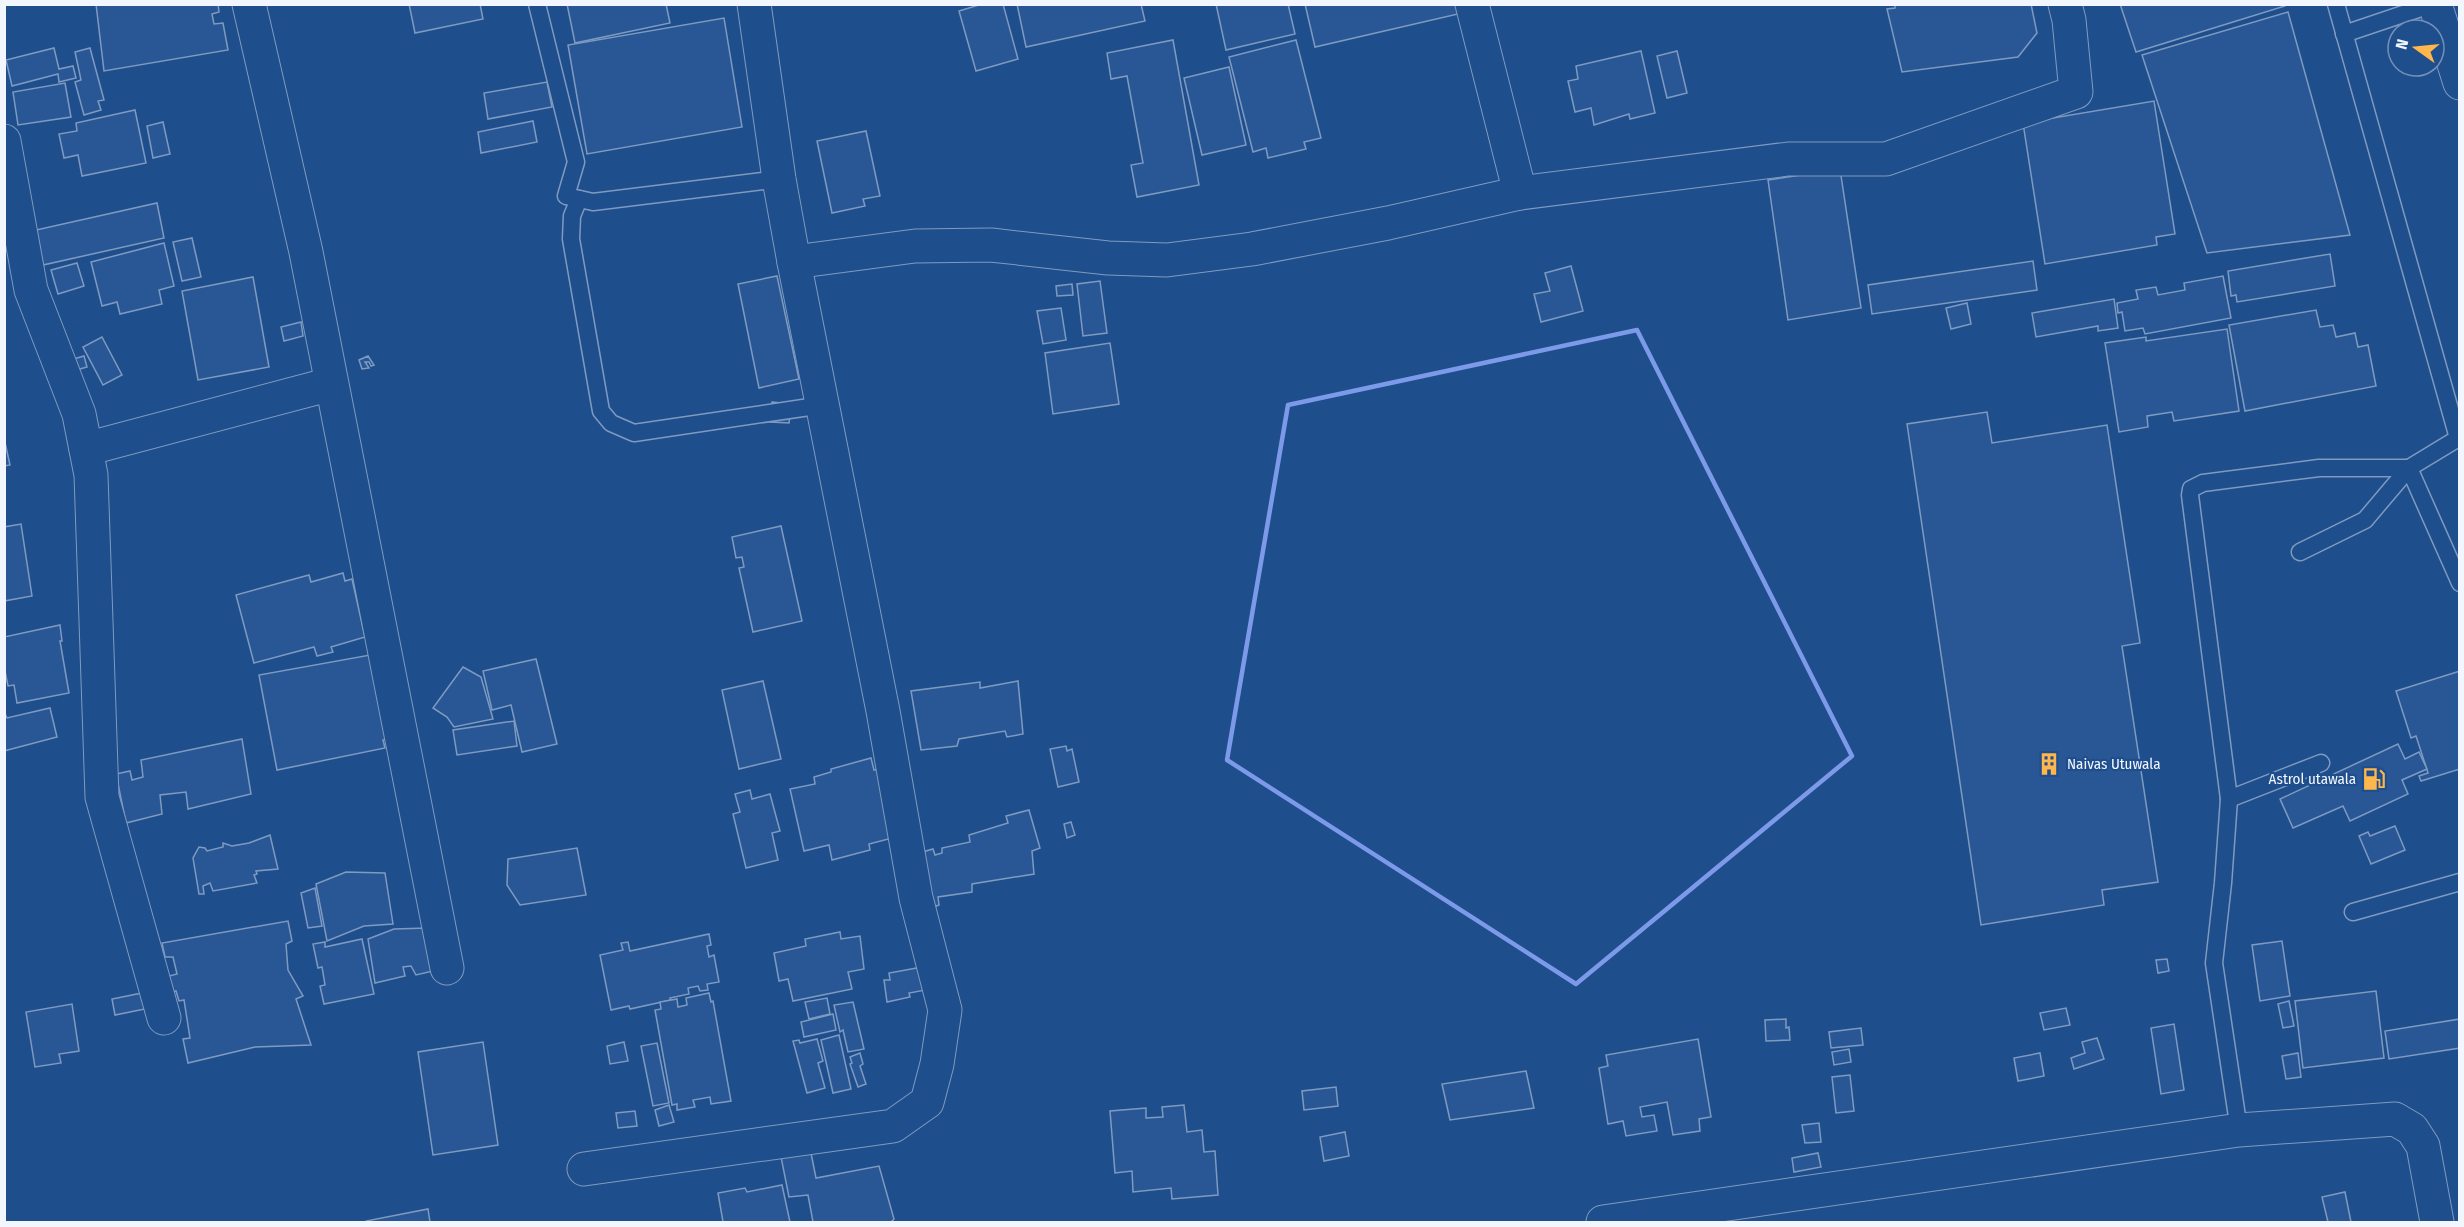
<svg xmlns="http://www.w3.org/2000/svg" width="2464" height="1227" viewBox="0 0 2464 1227" font-family="'Fira Sans Condensed',sans-serif">
<rect width="100%" height="100%" fill="#1f4e8c"/>
<g fill="#3563a3" stroke="#f2f6ff" stroke-width="1.5">
<path d="M96,4H218L219,12L212,14L214,24L223,23L228,50L104,71Z"/>
<path d="M409,4H480L483,19L415,33Z"/>
<path d="M567,4H666L670,23L575,43Z"/>
<path d="M982,4H1003L1018,59L976,71L959,11Z"/>
<path d="M1017,4H1141L1145,21L1026,47Z"/>
<path d="M1216,4H1288L1295,34L1226,50Z"/>
<path d="M1305,4H1456L1458,14L1315,47Z"/>
<path d="M1895,4H2031L2037,33L2018,57L1902,72L1887,9L1895,8Z"/>
<path d="M2120,4H2285V6L2136,52Z"/>
<path d="M2288,12L2350,235L2207,253L2142,55Z"/>
<path d="M724,18L742,127L587,154L568,45Z"/>
<path d="M1173,40L1199,185L1137,197L1131,165L1143,163L1127,76L1111,79L1107,53Z"/>
<path d="M1296,40L1321,138L1304,142L1306,149L1268,158L1266,148L1253,152L1229,57Z"/>
<path d="M54,48L59,69L73,66L76,78L59,82L58,74L12,86L6,60Z"/>
<path d="M90,48L104,100L98,101L101,110L84,115L75,82L81,80L75,52Z"/>
<path d="M1641,51L1655,113L1630,119L1629,114L1594,125L1591,108L1575,112L1568,81L1578,79L1576,66Z"/>
<path d="M1677,51L1687,93L1667,98L1657,56Z"/>
<path d="M1229,67L1246,145L1202,155L1184,78Z"/>
<path d="M547,82L552,107L488,119L484,93Z"/>
<path d="M65,83L71,117L18,125L13,92Z"/>
<path d="M2154,101L2175,234L2156,237L2157,245L2045,264L2023,123Z"/>
<path d="M135,110L146,163L82,176L78,155L64,158L59,134L77,131L76,123Z"/>
<path d="M533,121L537,142L481,153L478,132Z"/>
<path d="M163,122L170,154L153,158L147,126Z"/>
<path d="M866,131L880,196L863,199L865,206L832,213L817,141Z"/>
<path d="M1840,169L1861,308L1788,320L1768,180Z"/>
<path d="M157,203L164,238L43,265L36,230Z"/>
<path d="M192,238L201,277L182,281L173,242Z"/>
<path d="M164,243L174,286L159,290L162,304L120,314L117,302L102,306L91,262Z"/>
<path d="M2330,254L2335,286L2237,302L2236,295L2231,296L2228,271Z"/>
<path d="M2033,261L2037,290L1872,314L1868,285Z"/>
<path d="M77,263L84,286L58,294L51,270Z"/>
<path d="M1571,266L1583,311L1541,322L1534,294L1550,291L1545,273Z"/>
<path d="M777,276L799,379L759,388L738,284Z"/>
<path d="M2223,276L2231,318L2145,334L2143,328L2125,331L2122,312L2118,313L2117,303L2138,299L2136,290L2156,287L2158,295L2185,290L2184,283Z"/>
<path d="M253,277L269,367L198,380L182,291Z"/>
<path d="M1100,281L1107,333L1083,336L1077,284Z"/>
<path d="M1072,284L1073,295L1057,296L1056,286Z"/>
<path d="M2114,299L2118,328L2098,331V326L2036,337L2032,313Z"/>
<path d="M1967,303L1971,324L1951,329L1946,308Z"/>
<path d="M1061,308L1066,340L1043,344L1037,311Z"/>
<path d="M2316,310L2320,327L2333,325L2336,337L2355,333L2358,347L2368,345L2376,386L2245,411L2229,325Z"/>
<path d="M301,322L303,336L284,341L281,327Z"/>
<path d="M2227,329L2239,411L2174,421L2172,412L2147,416L2148,427L2119,432L2105,343L2146,337V341Z"/>
<path d="M102,337L122,375L103,385L83,347Z"/>
<path d="M1110,343L1119,404L1053,414L1045,353Z"/>
<path d="M84,356L87,367L73,371L70,360Z"/>
<path d="M368,356L374,365L371,366L369,362H365L369,368L362,369L359,360Z"/>
<path d="M772,402L791,404L789,423L770,422Z"/>
<path d="M1987,412L1992,443L2107,425L2140,643L2122,646L2158,882L2102,890L2104,905L1981,925L1907,424Z"/>
<path d="M4,438L10,465L4,466Z"/>
<path d="M21,524L32,596L4,601V527Z"/>
<path d="M781,526L802,621L753,632L739,568L744,567L742,557L736,558L732,537Z"/>
<path d="M343,573L345,581L352,579L365,637L331,647L333,652L317,656L314,647L254,663L236,595L309,575L311,582Z"/>
<path d="M60,625L62,641H60L69,693L17,703L14,685L8,686L4,666V637Z"/>
<path d="M370,655L387,739L383,740L385,748L277,770L259,675Z"/>
<path d="M536,659L557,744L522,752L511,705L492,710L483,671Z"/>
<path d="M463,667L481,677L493,719L454,727L447,717L433,708Z"/>
<path d="M2460,671V769L2421,781L2419,776L2428,773L2416,736L2411,738L2396,691Z"/>
<path d="M763,681L781,759L739,769L722,690Z"/>
<path d="M1018,681L1023,734L1007,737L1005,731L959,739L957,746L921,750L911,691L980,682V688Z"/>
<path d="M50,708L57,737L4,751V711L7,718Z"/>
<path d="M514,721L517,746L457,755L453,730Z"/>
<path d="M242,739L251,794L188,809L186,792L160,795L162,814L126,823L116,774L130,771L132,780L143,777L141,760Z"/>
<path d="M2398,744L2405,759L2419,752L2427,769L2402,780L2408,794L2350,821L2343,806L2293,828L2280,799Z"/>
<path d="M1066,746L1067,751L1072,749L1079,782L1058,787L1050,749Z"/>
<path d="M871,758L874,770L884,768L900,836L869,844L870,850L832,860L829,845L804,851L790,789L815,784L814,777L831,772V769Z"/>
<path d="M750,790L752,799L770,794L780,831L772,833L778,860L746,868L733,814L740,812L735,794Z"/>
<path d="M1029,810L1040,848L1032,851L1034,874L972,884V892L938,897L939,905L926,910L921,856L926,851L933,849L935,855L942,853V848L970,842L969,835L1008,823L1006,816Z"/>
<path d="M1071,822L1075,835L1067,838L1064,824Z"/>
<path d="M2395,826L2405,850L2371,864L2359,836L2368,832L2370,836Z"/>
<path d="M270,835L278,869L256,871L257,874L254,875L257,883L213,891L210,883L203,886L204,894H199L193,858L199,847L205,848L207,851L223,847V843L232,846L249,843Z"/>
<path d="M577,848L586,895L520,905L507,885L508,859Z"/>
<path d="M346,872L385,873L393,924L364,926L327,941L316,884Z"/>
<path d="M315,888L322,926L308,928L301,893Z"/>
<path d="M288,921L292,941L286,944L288,970L303,996L296,999L311,1045L255,1047L188,1063L183,1039L190,1038L184,1000L179,1001L176,991L165,994L169,976L177,974L173,957H165L162,943Z"/>
<path d="M427,928L433,971L416,975L411,966L403,967L405,976L375,983L368,939L394,929Z"/>
<path d="M840,932L841,939L860,936L864,969L848,972L852,989L793,1001L788,979L779,981L774,953L806,946L805,939Z"/>
<path d="M709,934L711,945L707,946L709,957L714,955L719,982L707,984L708,990L700,991L698,986L688,988L689,994L670,998L671,1000L630,1009L629,1006L611,1010L600,955L623,950L621,943L628,942L630,951Z"/>
<path d="M362,939L374,994L324,1004L320,986L325,985L322,967L318,968L313,944L325,942V947Z"/>
<path d="M2282,941L2290,996L2260,1001L2252,945Z"/>
<path d="M2167,959L2169,971L2158,973L2156,960Z"/>
<path d="M928,966L931,989L909,993L910,997L887,1002L884,980H890L889,973Z"/>
<path d="M2376,991L2384,1058L2303,1068L2295,1001Z"/>
<path d="M142,993L145,1009L115,1015L112,999Z"/>
<path d="M709,993L711,1002L713,1001L731,1101L711,1104L710,1097L693,1100L695,1107L677,1110V1104L672,1105L655,1010L661,1009L660,1002L677,999L678,1007L687,1005L686,998Z"/>
<path d="M827,998L830,1014L809,1019L805,1002Z"/>
<path d="M2289,1001L2294,1026L2283,1028L2278,1004Z"/>
<path d="M853,1002L864,1049L848,1052L843,1030L840,1032L834,1005Z"/>
<path d="M72,1004L79,1051L59,1054L61,1063L35,1067L26,1012Z"/>
<path d="M2066,1008L2070,1025L2044,1030L2040,1013Z"/>
<path d="M833,1014L836,1030L804,1037L801,1022Z"/>
<path d="M1786,1019V1028L1789,1027L1790,1040L1766,1041L1765,1020Z"/>
<path d="M2460,1019V1048L2389,1059L2385,1031Z"/>
<path d="M2174,1024L2184,1090L2161,1094L2151,1028Z"/>
<path d="M1861,1028L1863,1045L1831,1048L1829,1032Z"/>
<path d="M839,1035L851,1089L833,1093L821,1040Z"/>
<path d="M2097,1038L2104,1059L2074,1069L2071,1058L2085,1053L2082,1042Z"/>
<path d="M817,1039L823,1061L818,1063L825,1088L807,1093L793,1041L799,1040L800,1043Z"/>
<path d="M1698,1039L1711,1117L1699,1119L1700,1131L1673,1135L1667,1102L1640,1107L1642,1117L1654,1115L1657,1131L1626,1136L1623,1121L1608,1124L1599,1068L1608,1066L1606,1055Z"/>
<path d="M483,1042L498,1145L433,1155L418,1052Z"/>
<path d="M624,1042L628,1061L610,1064L607,1046Z"/>
<path d="M657,1043L669,1103L653,1106L641,1046Z"/>
<path d="M1849,1049L1851,1062L1834,1065L1832,1052Z"/>
<path d="M860,1053L863,1064L860,1066L866,1084L858,1087L850,1064L852,1063L850,1057Z"/>
<path d="M2040,1053L2044,1076L2018,1081L2014,1058Z"/>
<path d="M2298,1053L2301,1077L2286,1079L2282,1056Z"/>
<path d="M1526,1071L1534,1108L1450,1120L1442,1084Z"/>
<path d="M1850,1075L1854,1111L1836,1113L1832,1077Z"/>
<path d="M1336,1087L1338,1106L1304,1110L1302,1091Z"/>
<path d="M669,1105L674,1122L659,1126L655,1110Z"/>
<path d="M1184,1105L1187,1132L1202,1130L1204,1152L1215,1151L1218,1195L1172,1199L1171,1188L1133,1192L1132,1171L1115,1173L1110,1111L1146,1108V1118L1163,1117L1162,1107Z"/>
<path d="M635,1111L637,1126L618,1128L616,1113Z"/>
<path d="M1819,1123L1821,1142L1805,1143L1802,1125Z"/>
<path d="M1345,1132L1349,1156L1324,1161L1320,1137Z"/>
<path d="M811,1153L816,1178L879,1166L894,1219L891,1222H813L808,1195L789,1197L781,1157Z"/>
<path d="M1818,1153L1821,1167L1794,1172L1792,1158Z"/>
<path d="M782,1185L790,1222H723L718,1193L745,1188L747,1192Z"/>
<path d="M2345,1192L2351,1222H2328L2322,1197Z"/>
<path d="M428,1209L430,1222H366V1221Z"/>
</g>
<g fill="none" stroke-linecap="round" stroke-linejoin="round">
<g stroke="#f2f6ff" stroke-width="19">
<g id="lane">
<path d="M537,4L576,162L566,196L593,202L779,179"/>
<path d="M2336,4L2458,438"/>
<path d="M2344,34L2433,4"/>
<path d="M579,199L572,216L571,239L601,411L611,423L634,433L823,405"/>
<path d="M2460,437L2409,468L2460,583"/>
<path d="M2300,552L2365,520L2409,468"/>
<path d="M2321,763L2229,799L2190,495L2191,489L2203,483L2319,468H2409"/>
<path d="M2229,799L2223,883L2214,963L2239,1130"/>
<path d="M2353,912L2460,882"/>
</g>
</g>
<g stroke="#f2f6ff" stroke-width="35">
<g id="street">
<path d="M249,4L306,252L447,968"/>
<path d="M1472,4L1520,193"/>
<path d="M4,141L31,290L79,414L91,475L102,797L164,1018"/>
<path d="M794,262L915,246L991,245L1108,258L1167,260L1252,249L1388,223L1520,193L1788,159H1886L2076,92L2069,20L2065,4"/>
<path d="M86,449L331,384"/>
<path d="M584,1169L893,1126L927,1102L937,1064L945,1010L916,898L883,711L794,262L779,179L754,4"/>
<path d="M1603,1222L2239,1130L2395,1119L2412,1129L2423,1146L2437,1222"/>
</g>
</g>
<g stroke="#f2f6ff" stroke-width="35">
<path id="primary" d="M2435,4L2460,83"/>
</g>
<use href="#lane" stroke="#1f4e8c" stroke-width="16"/>
<use href="#street" stroke="#1f4e8c" stroke-width="33"/>
<use href="#primary" stroke="#1f4e8c" stroke-width="33"/>
</g>
<path d="M0 0H2464V1227H0ZM1637,330L1852,756L1576,984L1227,760L1288,405Z" fill="#1f4e8c" fill-opacity=".55" fill-rule="evenodd"/>
<path fill="none" stroke="#7d9aea" stroke-width="4.5" stroke-linejoin="round" d="M1637,330L1852,756L1576,984L1227,760L1288,405Z"/>
<defs>
<g id="building-bare" transform="scale(1.8)"><path d="M-4-6H4V6H1V3H-1V6H-4ZM-2.5-4.3h1.7v1.8h-1.7ZM.8-4.3h1.7v1.8H.8ZM-2.5-1h1.7V.8h-1.7ZM.8-1h1.7V.8H.8Z" fill="#ffb74d" stroke="#1f4e8c" stroke-width="2.5" paint-order="stroke"/></g>
<g id="fuel-bare" transform="scale(1.8)"><path d="M-5.5-6h7V0h2V4h1.3V-2.5L3-4.5l.8-.8L6-3V5H2.5V1h-1V6h-7ZM-4.2-4.7v3.2H.2V-4.7Z" fill="#ffb74d" stroke="#1f4e8c" stroke-width="2.5" paint-order="stroke"/></g>
</defs>
<g fill-rule="evenodd">
<use href="#building-bare" x="2049" y="764"/>
<use href="#fuel-bare" x="2374" y="779"/>
</g>
<g text-anchor="middle" dominant-baseline="central" stroke-width="4.5" stroke-linejoin="round" paint-order="stroke">
<g font-size="15" fill="#f2f6ff" stroke="#1f4e8c" text-anchor="start">
<text x="2067" y="764">Naivas Utuwala</text>
<text x="2356" y="779" text-anchor="end">Astrol utawala</text>
</g>
</g>
<rect width="2464" height="1227" fill="none" stroke="#f2f6ff" stroke-width="12"/>
<g transform="translate(2416 48) rotate(285)"><circle r="28" fill="#1f4e8c" stroke="#7391ba" stroke-width="1.5"/>
<path d="M0-4.5L10 22L0 15L-10 22Z" fill="#ffb74d"/>
<text y="-9" font-size="16" font-weight="bold" text-anchor="middle" fill="#f2f6ff">N</text>
</g>
</svg>
